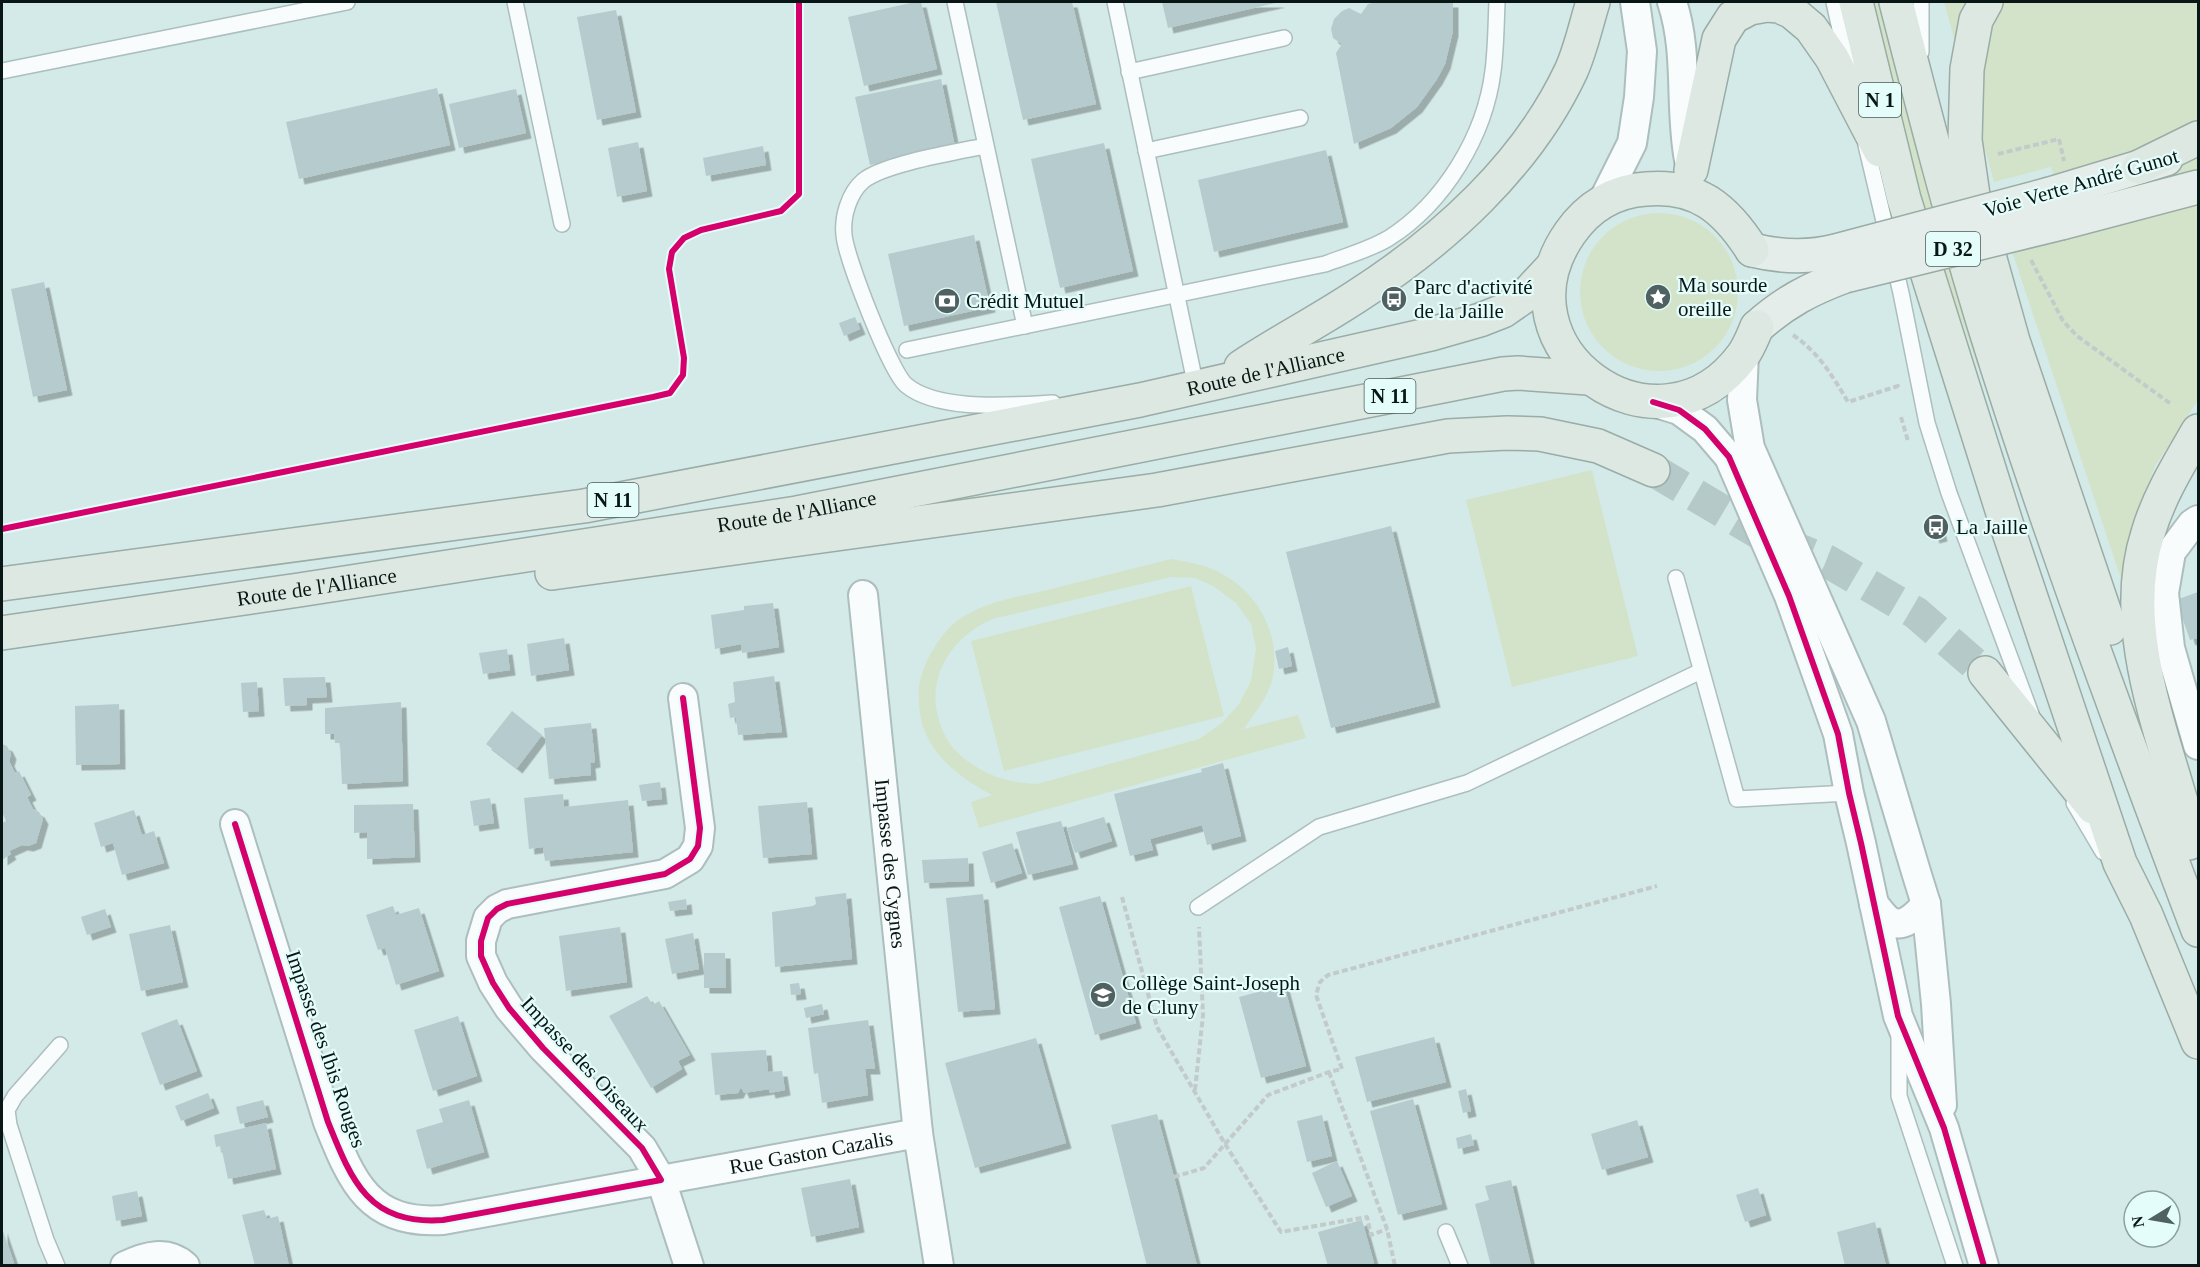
<svg xmlns="http://www.w3.org/2000/svg" width="2200" height="1267" viewBox="0 0 2200 1267" font-family="Georgia,serif">
<defs>
<filter id="shadow"><feDropShadow dx="5.5" dy="5.5" stdDeviation="0" flood-color="#0004"/></filter>
</defs>
<rect width="100%" height="100%" fill="#d4eae8"/>
<g fill="#d3e3ca" fill-rule="evenodd">
<path d="M1869,2H1881L2005,437L1976,362L1914,184Z"/>
<path d="M1944,2H2198V187L2068,218L2051,167L1994,182Z"/>
<path d="M2198,199V400L2155,466L2129,536L2124,588L2011,248Z"/>
<circle cx="1659" cy="292" r="79"/>
<path d="M1592,470L1638,656L1512,687L1466,500Z"/>
<path d="M1171,559C1189,562 1208,565 1224,575C1261,596 1282,639 1272,681C1267,699 1254,713 1244,729L1298,715L1306,738L979,828L971,802L992,795C956,776 921,749 919,704C919,698 918,692 919,686C923,662 941,631 961,618C987,601 1018,597 1047,590C1088,580 1130,569 1171,559ZM1171,577L1195,578L1213,586L1236,603L1251,624L1256,649L1251,681L1239,704L1222,723L1199,739L1037,784C1007,783 980,774 958,753C947,743 942,730 938,717C927,674 954,635 993,619Z"/>
<path d="M1191,586L1224,716L1004,771L971,641Z"/>
</g>
<g fill="#b6cbce" filter="url(#shadow)">
<path d="M915,2H921L937,69L864,86L848,17Z"/>
<path d="M996,2H1072L1096,104L1023,120Z"/>
<path d="M1162,2H1280L1168,28Z"/>
<path d="M1376,2H1453V31L1445,64L1437,79L1417,107L1391,128L1354,144L1336,53L1342,44L1333,38L1331,29L1334,19L1342,11L1349,8L1361,14L1368,4Z"/>
<path d="M616,10L636,112L597,120L577,17Z"/>
<path d="M941,79L955,147L870,165L855,97Z"/>
<path d="M437,88L450,145L299,179L286,122Z"/>
<path d="M516,89L526,133L459,148L449,104Z"/>
<path d="M638,142L647,191L617,197L608,148Z"/>
<path d="M1104,143L1133,271L1060,288L1031,159Z"/>
<path d="M763,146L766,165L706,176L703,158Z"/>
<path d="M1326,150L1343,222L1214,252L1198,180Z"/>
<path d="M974,235L990,307L904,326L888,254Z"/>
<path d="M44,282L67,390L33,397L11,289Z"/>
<path d="M855,317L860,329L844,336L839,323Z"/>
<path d="M1937,515L1942,536L1934,538L1928,517Z"/>
<path d="M1391,526L1435,702L1331,728L1286,552Z"/>
<path d="M2198,592V638L2190,640L2176,600Z"/>
<path d="M773,603L779,647L742,653L741,644L715,649L711,615L744,610V606Z"/>
<path d="M564,638L569,670L531,676L527,644Z"/>
<path d="M1288,647L1292,666L1279,669L1275,651Z"/>
<path d="M507,649L510,670L483,674L479,653Z"/>
<path d="M774,676L782,732L738,735L736,717L730,718L728,704L735,702L733,682Z"/>
<path d="M325,677L327,697L307,698V705L285,706L283,678Z"/>
<path d="M257,682L259,711L243,712L241,683Z"/>
<path d="M401,702L403,781L342,784L340,743H335L334,734H325V708Z"/>
<path d="M119,704L120,764L76,765L75,706Z"/>
<path d="M512,711L542,735L517,768L486,744Z"/>
<path d="M591,723L595,762L590,763L591,775L549,779L544,728Z"/>
<path d="M2,744L7,746L11,754L9,761L15,773L19,771L31,795L27,797L33,809L39,812L43,819L36,843L28,846L22,845L9,851L11,854L2,860V823L6,821L2,812Z"/>
<path d="M1223,763L1241,836L1207,845L1202,825L1150,839L1153,850L1130,856L1114,794L1202,772L1201,769Z"/>
<path d="M660,782L662,799L642,801L639,785Z"/>
<path d="M563,794L564,807L628,800L633,852L545,861L543,847L529,849L524,798Z"/>
<path d="M490,798L494,823L474,826L470,801Z"/>
<path d="M807,802L812,854L763,858L758,806Z"/>
<path d="M413,804L415,857L367,859V832L354,833V805Z"/>
<path d="M134,810L142,835L154,831L164,863L122,875L113,843L101,847L94,823Z"/>
<path d="M1104,817L1112,841L1075,853L1067,828Z"/>
<path d="M1061,821L1073,864L1028,875L1016,832Z"/>
<path d="M1012,843L1022,873L991,883L982,852Z"/>
<path d="M968,858L969,881L924,883L922,860Z"/>
<path d="M846,893L852,959L775,967L772,912L813,906L816,904L815,897Z"/>
<path d="M983,894L995,1009L958,1012L946,898Z"/>
<path d="M1100,896L1136,1023L1095,1035L1059,907Z"/>
<path d="M686,899L687,909L670,911L668,902Z"/>
<path d="M393,906L396,915L419,908L439,971L396,985L385,948L378,950L366,915Z"/>
<path d="M105,909L111,927L87,935L81,917Z"/>
<path d="M170,925L183,982L141,991L129,934Z"/>
<path d="M620,927L627,982L566,991L559,936Z"/>
<path d="M693,933L699,969L672,974L665,939Z"/>
<path d="M704,953H725L726,988H704Z"/>
<path d="M799,983L801,994L791,995L790,984Z"/>
<path d="M1284,985L1306,1066L1261,1078L1239,997Z"/>
<path d="M647,996L653,1005L659,1001L690,1055L678,1061L682,1069L651,1088L609,1016Z"/>
<path d="M822,1004L824,1014L806,1018L804,1008Z"/>
<path d="M458,1016L477,1076L433,1091L414,1030Z"/>
<path d="M177,1019L197,1071L160,1085L141,1033Z"/>
<path d="M868,1020L875,1069H865L868,1095L822,1103L818,1073L814,1074L808,1028Z"/>
<path d="M1434,1037L1446,1082L1367,1102L1355,1057Z"/>
<path d="M1036,1038L1066,1143L975,1168L945,1063Z"/>
<path d="M766,1050L768,1072L782,1071L785,1090L770,1093L769,1089L744,1093L741,1087L738,1093L715,1095L711,1053Z"/>
<path d="M1466,1089L1471,1111L1463,1113L1458,1091Z"/>
<path d="M208,1093L214,1108L181,1121L175,1106Z"/>
<path d="M1413,1099L1442,1204L1398,1215L1370,1111Z"/>
<path d="M263,1100L268,1117L240,1124L236,1107Z"/>
<path d="M469,1100L484,1152L427,1169L416,1130L443,1122L439,1109Z"/>
<path d="M1157,1114L1174,1177L1197,1266H1147L1111,1125Z"/>
<path d="M1322,1115L1332,1156L1307,1162L1297,1121Z"/>
<path d="M1637,1120L1648,1157L1602,1170L1591,1134Z"/>
<path d="M266,1123L276,1169L228,1179L221,1146L216,1147L214,1135Z"/>
<path d="M1471,1134L1474,1145L1458,1149L1456,1138Z"/>
<path d="M1337,1161L1352,1196L1326,1207L1312,1173Z"/>
<path d="M850,1179L859,1227L811,1237L801,1188Z"/>
<path d="M1511,1180L1531,1266H1491L1475,1204L1489,1200L1485,1186Z"/>
<path d="M1758,1188L1766,1215L1745,1222L1736,1195Z"/>
<path d="M137,1191L142,1216L116,1221L112,1196Z"/>
<path d="M264,1210L267,1219L278,1216L289,1266H255L242,1215Z"/>
<path d="M1362,1220L1374,1263L1363,1266H1328L1318,1232Z"/>
<path d="M1875,1222L1886,1266H1845L1837,1232Z"/>
<path d="M2,1228L14,1263L6,1266H2Z"/>
</g>
<g fill="none" stroke-linecap="round" stroke-linejoin="round">
<path stroke="#b5cac8" stroke-width="33" stroke-dasharray="33 16" stroke-linecap="butt" d="M1653,470L1766,537L1827,561L1916,613L1985,673"/>
<g stroke="#acbebd" stroke-width="18">
<g id="service">
<path d="M515,2L562,224"/>
<path d="M955,2L1025,326"/>
<path d="M1115,2L1196,387"/>
<path d="M1834,2L1848,66"/>
<path d="M1921,2V52"/>
<path d="M2,71L347,2"/>
<path d="M1129,72L1284,38"/>
<path d="M1866,145L1901,293L1927,423L1949,493L2031,714"/>
<path d="M985,146C956,152 883,164 863,181C849,193 842,217 844,235C846,258 890,371 906,385C938,412 1012,405 1053,403"/>
<path d="M1146,151L1300,118"/>
<path d="M907,350L1325,264C1346,256 1369,250 1389,238C1444,203 1485,136 1493,71C1496,48 1496,24 1497,2"/>
<path d="M1676,578L1737,799L1849,793"/>
<path d="M2074,803L2103,852"/>
<path d="M1198,907L1319,827L1467,783L1701,671"/>
<path d="M1899,1037V1096L1955,1266"/>
<path d="M1446,1232L1460,1266"/>
<path d="M57,1266L46,1240L9,1125L7,1110L15,1096L60,1045"/>
</g>
</g>
<g stroke="#acbebd" stroke-width="32">
<g id="minor">
<path d="M1672,2C1689,53 1679,107 1689,160"/>
<path d="M1603,201L1632,143L1639,97L1642,51L1635,2"/>
<path d="M1744,354L1742,400L1750,448L1871,721L1917,875L1926,904L1936,1004L1942,1105"/>
<path d="M1653,402L1679,410L1705,429L1729,457L1789,596L1838,734L1849,793L1861,843L1898,1016L1944,1128L1984,1266"/>
<path d="M2198,520L2192,524L2171,552L2164,593L2170,648L2198,745"/>
<path id="s1" d="M863,595L918,1133"/>
<path d="M235,824L328,1122C352,1182 369,1225 443,1220L661,1180L642,1148L543,1048L509,1008L493,983L481,956V941L488,918L497,909L507,904L665,874L690,859L698,846L700,828L683,698"/>
<path d="M1874,904C1878,909 1883,916 1888,920C1902,931 1918,914 1926,904"/>
<path d="M125,1266C146,1256 167,1250 185,1266"/>
<path id="s2" d="M689,1266L661,1180L918,1133L939,1266"/>
</g>
</g>
<g stroke="#99aca6" stroke-width="36">
<g id="primary">
<path d="M2050,194L2166,159"/>
<path d="M2061,223L2198,187"/>
<path d="M1752,250C1781,257 1808,258 1836,251"/>
<path d="M1757,327C1785,302 1810,289 1845,276"/>
</g>
</g>
<g stroke="#99aca6" stroke-width="36">
<g id="trunk">
<path d="M1856,2L1904,199L2008,529L2120,863L2146,915L2198,1042"/>
<path d="M1896,2C1924,111 1952,220 1985,328C2048,531 2123,731 2198,930"/>
<path d="M1986,2L1976,20L1967,69L1965,140L1974,202L2013,341L2110,628"/>
<path d="M2139,167L2198,138"/>
<path d="M1691,170L1719,39L1733,17L1750,8L1767,5L1779,6L1792,12L1811,28L1832,58L1880,150"/>
<path d="M1752,250C1726,209 1697,184 1646,189C1614,191 1588,207 1570,233C1489,349 1659,470 1743,355C1749,347 1753,336 1757,327"/>
<path d="M1241,367C1279,342 1319,321 1357,296C1443,241 1527,165 1571,71C1581,49 1586,24 1593,2"/>
<path d="M552,573L1157,490L1448,436L1507,433L1540,434L1598,446L1653,470"/>
<path id="s3" d="M2,584L584,506L1140,400L1431,334L1480,320L1503,311L1526,295L1553,266"/>
<path id="s4" d="M2,633L299,590L797,513L1503,374L1518,373L1588,378"/>
<path d="M1985,673L2093,807"/>
<path d="M2189,843L2186,819C2161,729 2118,625 2148,533C2159,496 2179,464 2198,431"/>
</g>
</g>
<g stroke="#c2cbca" stroke-width="4" stroke-dasharray="6 3" stroke-linecap="butt">
<path d="M1998,154L2059,139L2064,161"/>
<path d="M2031,260L2063,321L2077,336L2171,404"/>
<path d="M1793,335C1819,353 1832,375 1848,402L1898,386V388"/>
<path d="M1901,417L1908,441"/>
<path d="M1122,897L1157,1027L1225,1144L1281,1232L1367,1217L1371,1235L1387,1229"/>
<path d="M1329,1072L1387,1229L1395,1266"/>
<path d="M1195,1090L1203,1015L1199,927"/>
<path d="M1174,1177L1204,1168L1268,1095L1329,1072L1342,1069L1316,995L1320,982L1328,975L1657,886"/>
</g>
<use href="#service" stroke="#f9fcfc" stroke-width="15"/>
<use href="#minor" stroke="#f9fcfc" stroke-width="28"/>
<use href="#primary" stroke="#e4ede9" stroke-width="33"/>
<use href="#trunk" stroke="#dee8e2" stroke-width="33"/>
<g stroke="#99aca6" stroke-width="36" stroke-linecap="butt">
<g id="primary-bridge">
<path d="M1836,251L2050,194"/>
<path d="M1845,276L2061,223"/>
</g>
</g>
<use href="#primary-bridge" stroke="#e4ede9" stroke-width="33"/>
<g stroke="#e4fdfa" stroke-width="10">
<g id="cycleway">
<path d="M1653,402L1679,410L1705,429L1729,457L1789,596L1838,734L1849,793L1861,843L1898,1016L1944,1128L1984,1266"/>
<path d="M2,529L653,397L670,393L683,375L684,358L669,269L672,252L684,238L701,230L781,211L799,194V2"/>
<path d="M235,824L328,1122C352,1182 369,1225 443,1220L661,1180L642,1148L543,1048L509,1008L493,983L481,956V941L488,918L497,909L507,904L665,874L690,859L698,846L700,828L683,698"/>
</g>
</g>
<use href="#cycleway" stroke="#d6006c" stroke-width="6"/>
</g>
<defs>
<g id="sight-disc" transform="scale(1.35)"><circle r="9.5" fill="#4f6160" stroke="#e4fdfa"/><path d="M0-6L1.8-2.2L6-1.7L2.9 1.2L3.7 5.4L0 3.3L-3.7 5.4L-2.9 1.2L-6-1.7L-1.8-2.2Z" fill="#fff"/></g>
<g id="bus-disc" transform="scale(1.35)"><circle r="9.5" fill="#4f6160" stroke="#e4fdfa"/><path d="M-5-6H5V4H4V6H2V4H-2V6H-4V4H-5ZM-3.5-4V0h7V-4ZM-3.5 1.2v1.5H-2V1.2ZM2 1.2v1.5H3.5V1.2Z" fill="#fff"/></g>
<g id="bank-disc" transform="scale(1.35)"><circle r="9.5" fill="#4f6160" stroke="#e4fdfa"/><path d="M-6-4H6V4H-6ZM0-2.3a2.3 2.3 0 1 0 0 4.6a2.3 2.3 0 1 0 0-4.6Z" fill="#fff"/></g>
<g id="school-disc" transform="scale(1.35)"><circle r="9.5" fill="#4f6160" stroke="#e4fdfa"/><path d="M0-5L7-2L0 1L-7-2ZM-4 1L0 2.5L4 1V4Q0 6-4 4Z" fill="#fff"/></g>
</defs>
<g fill-rule="evenodd">
<use href="#sight-disc" x="1658" y="297"/>
<use href="#bus-disc" x="1394" y="299"/>
<use href="#bank-disc" x="947" y="301"/>
<use href="#bus-disc" x="1936" y="527"/>
<use href="#school-disc" x="1103" y="995"/>
</g>
<g text-anchor="middle" dominant-baseline="central" stroke-width="4.5" stroke-linejoin="round" paint-order="stroke">
<g fill="#e4fdfa" stroke="#4a5c5a" stroke-width="1.5">
<rect x="1859" y="83" width="42" height="34" rx="4.5"/>
<rect x="1926" y="232" width="54" height="34" rx="4.5"/>
<rect x="1364.5" y="379" width="51" height="34" rx="4.5"/>
<rect x="587.5" y="483" width="51" height="34" rx="4.5"/>
</g>
<g font-size="20" font-weight="bold" fill="#081716">
<text x="1880" y="100">N 1</text>
<text x="1953" y="249">D 32</text>
<text x="1390" y="396">N 11</text>
<text x="613" y="500">N 11</text>
</g>
<g font-size="21" fill="#081716" stroke="#e4fdfa">
<text transform="translate(2081 183) rotate(-16)">Voie Verte André Gunot</text>
<text stroke="none"><textPath href="#s3" startOffset="1282">Route de l'Alliance</textPath></text>
<text stroke="none"><textPath href="#s4" startOffset="804">Route de l'Alliance</textPath></text>
<text stroke="none"><textPath href="#s4" startOffset="318">Route de l'Alliance</textPath></text>
<text stroke="none"><textPath href="#s1" startOffset="270">Impasse des Cygnes</textPath></text>
<text transform="translate(326 1049) rotate(71)">Impasse des Ibis Rouges</text>
<text transform="translate(585 1064) rotate(47)">Impasse des Oiseaux</text>
<text stroke="none"><textPath href="#s2" startOffset="243">Rue Gaston Cazalis</textPath></text>
</g>
<g font-size="21" fill="#081716" stroke="#e4fdfa" text-anchor="start">
<text x="1678" y="285">Ma sourde<tspan x="1678" dy="24">oreille</tspan></text>
<text x="1414" y="287">Parc d'activité<tspan x="1414" dy="24">de la Jaille</tspan></text>
<text x="966" y="301">Crédit Mutuel</text>
<text x="1956" y="527">La Jaille</text>
<text x="1122" y="983">Collège Saint-Joseph<tspan x="1122" dy="24">de Cluny</tspan></text>
</g>
</g>
<rect width="2200" height="1267" fill="none" stroke="#081716" stroke-width="6"/>
<g transform="translate(2152 1219) rotate(259)"><circle r="28" fill="#e4fdfa" stroke="#8ca19f" stroke-width="1.5"/>
<path d="M0-4.5L10 22L0 15L-10 22Z" fill="#4f6160"/>
<text y="-9" font-size="16" font-weight="bold" text-anchor="middle" fill="#081716">N</text>
</g>
</svg>
